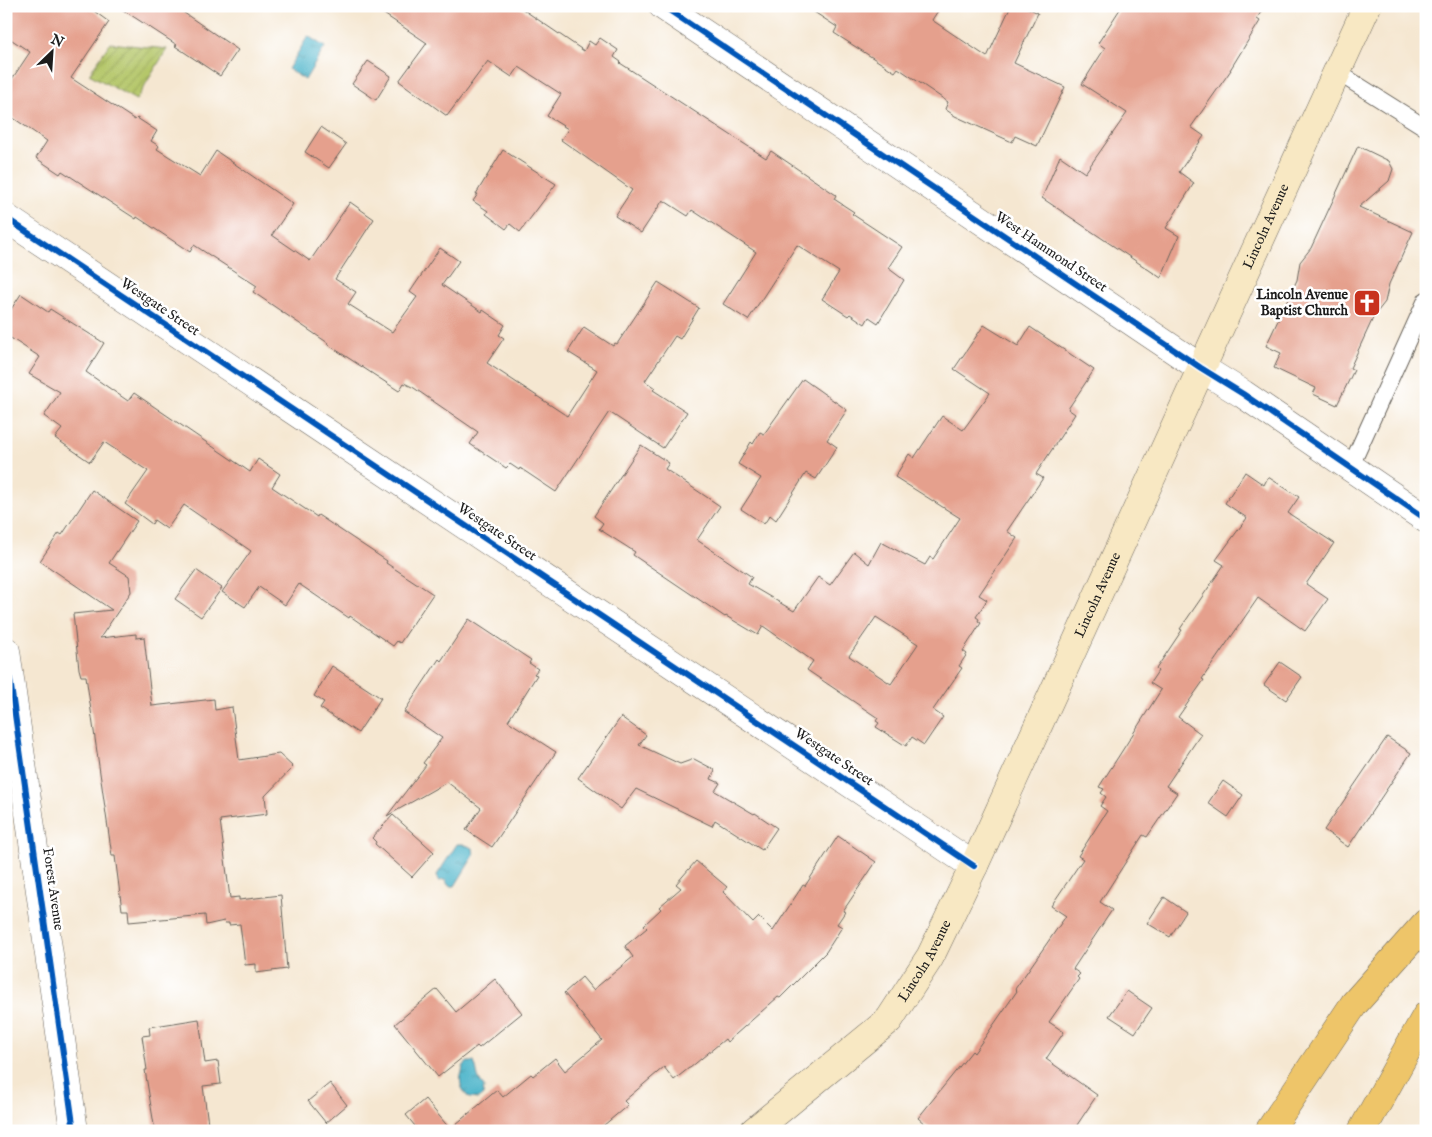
<svg xmlns="http://www.w3.org/2000/svg" width="1432" height="1137" viewBox="0 0 1432 1137" font-family="'IM FELL English',serif">
<defs>
<pattern id="garden-furrows" width="10" height="10" patternUnits="userSpaceOnUse" patternTransform="scale(1.25)"><rect width="10" height="10" fill="#b5c76b"/><path d="M-1 1l2-2M0 10L10 0M9 11l2-2" fill="none" stroke="#9baa5c"/></pattern>
<pattern id="water-ripples" width="26" height="14" patternUnits="userSpaceOnUse" patternTransform="scale(1.25)"><rect width="26" height="14" fill="#4ab3c9"/><path d="M2 4q2-2 4 0t4 0M15 11q2-2 4 0t4 0" fill="none" stroke="#3d91a2"/></pattern>
</defs>
<rect width="100%" height="100%" fill="#fff"/>
<filter id="ink" filterUnits="userSpaceOnUse"><feTurbulence type="fractalNoise" baseFrequency=".02" numOctaves="2"/><feDisplacementMap in="SourceGraphic" scale="10" xChannelSelector="R" yChannelSelector="G"/><feConvolveMatrix kernelMatrix="1 2 1 2 8 2 1 2 1" color-interpolation-filters="sRGB"/></filter>
<filter id="wash" filterUnits="userSpaceOnUse"><feTurbulence type="fractalNoise" baseFrequency=".0096" numOctaves="4" result="noise"/><feDisplacementMap in="SourceGraphic" scale="20" xChannelSelector="R" yChannelSelector="G"/><feGaussianBlur stdDeviation="1.12" result="paint"/><feColorMatrix in="noise" values="0 0 0 0 0 0 0 0 0 0 0 0 0 0 0 0 0 1.4 0 .05"/><feComposite in="paint" operator="in"/></filter>
<g filter="url(#wash)">
<rect width="100%" height="100%" fill="#f5e7d1"/>
<path fill="url(#garden-furrows)" stroke="#687244" d="M110,43L167,49L136,100L89,74Z"/>
<g fill="url(#water-ripples)" stroke="#336872">
<path d="M308,36L325,47L305,80L288,69Z"/>
<path d="M457,844H463L473,848L474,855L455,886H449L445,880L439,881L437,875Z"/>
<path d="M468,1062H474C479,1074 475,1076 484,1087L483,1095L478,1099L469,1098C462,1090 458,1083 462,1072C463,1067 463,1065 468,1062Z"/>
</g>
<g id="blocks">
<g fill="#e5a08d" fill-rule="evenodd">
<path d="M6,6H87L109,22L71,78L135,120L137,118L157,131L151,141L159,146L157,149L200,176L216,151L293,204L272,235L310,261L350,202L374,219L335,279L356,292L348,304L392,332L417,297L410,292L440,248L459,261L442,285L482,312L483,310L505,325L499,335L504,338L487,363L567,416L597,370L568,352L584,327L613,346L615,343L617,344L658,282L699,308L680,339L675,336L645,381L655,388L653,390L687,412L663,448L609,412L556,492L520,468L519,470L510,464L506,468L470,444L478,432L414,388L404,383L399,391L327,344L328,343L253,292L257,286L194,245L190,252L137,217L136,219L62,171L60,174L36,158L47,141L6,113V88L30,52L6,36Z"/>
<path d="M117,6H174L238,50L220,76L175,46L177,45Z"/>
<path d="M372,6H518L584,51L589,41L595,45L600,38L618,50L614,57L621,62L620,63L766,158L771,151L836,195L834,199L854,212L852,214L902,247L888,268L904,280L878,323L869,317L865,324L850,314L848,316L822,299L839,272L797,245L748,320L723,304L756,252L692,210L688,216L663,200L641,233L615,216L632,190L561,140L568,129L547,116L561,94L519,67L512,77L488,61L447,116L399,81L427,43Z"/>
<path d="M805,6H941L932,20L987,57L1011,6H1024L1038,13L1014,63L1065,87L1037,146L1015,136L1012,142L955,116L945,109L948,102L898,68L895,72L834,33L837,27Z"/>
<path d="M1122,6H1264L1257,19L1260,21L1230,70H1231L1191,127L1204,136L1179,172L1194,183L1166,228L1179,236L1161,278L1042,198L1060,156L1085,173L1127,113L1082,84L1105,48L1098,43Z"/>
<path d="M368,61L391,76L376,100L352,84Z"/>
<path d="M321,127L346,144L329,168L305,152Z"/>
<path d="M1358,146L1389,161L1393,169L1389,181L1359,207L1413,232L1389,284L1385,302L1374,316L1350,368L1354,370L1337,405L1313,394L1316,388L1274,368L1281,353L1266,346L1297,280L1300,262L1311,248Z"/>
<path d="M503,150L556,184L520,232L510,224L506,229L486,214L488,211L473,201L478,194H476Z"/>
<path d="M21,294L48,312L50,309L104,343L86,372L128,401L134,393L250,472L258,459L280,474L272,487L317,517L318,515L387,561L386,563L433,594L400,643L397,641L393,646L350,616L349,618L299,584L285,605L259,587L245,607L222,592L251,551L184,505L167,529L154,520L152,524L125,504L148,471L104,442L90,462L55,438L62,429L44,416L60,392L29,374L40,357L6,335V317Z"/>
<path d="M984,325L1018,346L1030,327L1094,370L1068,409L1075,414L1036,474L1043,478L1007,531L1017,538L979,595L987,600L976,617L979,619L978,621L981,623L963,651L967,654L959,666L962,668L933,710L943,717L924,745L912,737L906,746L876,727L879,723L876,721L878,718L807,670L813,661L763,626L758,635L726,616L725,617L633,555L635,552L599,529L603,523L594,516L641,445L669,463L665,469L720,506L697,540L752,577L748,584L794,611L818,577L830,585L854,552L869,564L881,542L925,565L930,557L933,559L960,518L895,477L909,454L914,458L942,416L963,430L990,393L954,369ZM876,617L918,644L891,684L849,656Z"/>
<path d="M803,379L847,410L827,440L837,447L816,479L806,473L776,520L770,515L764,524L741,509L761,478L738,464L751,442L753,444L760,432L764,434Z"/>
<path d="M1245,472L1264,485L1268,477L1299,497L1288,513L1334,543L1306,584L1328,599L1305,631L1258,598L1202,679L1204,680L1178,717L1201,734L1166,786L1177,793L1147,837L1143,835L1100,902L1112,910L1073,969L1080,974L1077,977L1079,979L1049,1022L1064,1032L1046,1059L1097,1095L1073,1131H933L918,1118L972,1051L974,1053L1017,991L1015,989L1066,916L1051,906L1083,859L1078,856L1107,811L1100,806L1106,797L1101,793L1104,789L1099,787L1161,690L1150,683L1158,671L1156,669L1182,630L1180,629L1224,565L1216,560L1247,518L1225,503Z"/>
<path d="M92,490L137,521L109,563L129,576L131,592L100,638L136,634V638L144,637L152,706L214,699L215,710L232,707L239,760L279,754L293,767L265,796L267,814L220,820L230,898L239,897V900L281,895L287,969L256,973V964L245,965L240,924L229,925V923H225L224,921L206,925L205,915L129,922L128,910H122L115,856H112L86,676H81L79,669L73,614L112,610L40,561L59,533L62,535Z"/>
<path d="M196,570L222,588L201,617L175,599Z"/>
<path d="M469,619L531,660L529,663L538,669L534,674L537,675L508,721L556,752L492,847L466,830L481,808L447,782L387,816L426,765L423,763L442,738L404,712L439,659L441,661Z"/>
<path d="M1280,662L1302,677L1286,700L1264,685Z"/>
<path d="M332,666L381,698L358,733L320,708L324,702L314,696Z"/>
<path d="M621,717L646,735L639,745L680,764L694,759L715,770L711,779L720,783L715,791L754,814L755,813L777,828L762,850L715,820L712,826L636,789L621,809L578,778Z"/>
<path d="M1387,737L1411,753L1348,847L1324,830Z"/>
<path d="M1223,781L1243,795L1228,817L1208,803Z"/>
<path d="M393,815L434,852L412,877L375,844L376,842L372,838Z"/>
<path d="M838,836L876,862L843,911L845,912L837,924L842,927L826,952L780,998L778,997L727,1042L725,1039L690,1068H689L674,1080L664,1067L624,1101L628,1105L597,1131H419L406,1115L425,1099L450,1129L497,1090L503,1097L531,1074L533,1076L555,1058L565,1071L602,1040L564,993L582,977L593,990L633,957L625,946L647,928L644,925L661,909L659,907L681,888L676,884L696,861L727,887L723,892L753,923L759,917L773,931L803,885L805,886Z"/>
<path d="M1164,897L1186,912L1170,937L1147,923Z"/>
<path d="M495,979L522,1013L479,1048L477,1046L438,1077L395,1024L437,989L456,1012Z"/>
<path d="M1127,991L1152,1008L1135,1033L1109,1016Z"/>
<path d="M199,1019L205,1063L218,1061L221,1084L203,1086L209,1131H155L145,1070H147L142,1036L150,1035L149,1027Z"/>
<path d="M330,1083L347,1105L326,1123L308,1101Z"/>
</g>
</g>
</g>
<g filter="url(#ink)">
<use href="#blocks" fill-opacity="0" stroke="#68635b" stroke-width="1"/>
<g fill="none" stroke-linecap="round" stroke-linejoin="round">
<g stroke="#68635b" stroke-width="18">
<g id="service">
<path d="M1337,72L1426,128"/>
<path d="M1350,468L1426,300"/>
</g>
</g>
<g stroke="#68635b" stroke-width="29">
<g id="minor">
<path d="M663,6L1201,368L1243,394L1426,519"/>
<path d="M6,218L974,866"/>
</g>
</g>
<g stroke="#68635b" stroke-width="29">
<path id="tertiary" d="M6,651L74,1131"/>
</g>
<g stroke="#68635b" stroke-width="29">
<g id="secondary">
<path id="s1" d="M754,1131L889,1020L930,957L974,866L1367,6"/>
</g>
</g>
<g stroke="#68635b" stroke-width="29">
<g id="motorway">
<path d="M1269,1131L1354,1004L1426,923"/>
<path d="M1362,1131L1426,1016"/>
</g>
</g>
<use href="#service" stroke="#fff" stroke-width="16"/>
<use href="#minor" stroke="#fff" stroke-width="28"/>
<use href="#tertiary" stroke="#fff" stroke-width="28"/>
<use href="#secondary" stroke="#f8e8c3" stroke-width="28"/>
<use href="#motorway" stroke="#eec569" stroke-width="28"/>
<g stroke="#fff" stroke-width="9">
<g id="cycleway">
<path d="M663,6L1201,368L1243,394L1426,519"/>
<path d="M6,218L974,866"/>
<path d="M6,651L74,1131"/>
</g>
</g>
<use href="#cycleway" stroke="#0057b8" stroke-width="6"/>
</g>
</g>
<defs>
<g id="church-square" transform="scale(1.4375)"><rect x="-9" y="-9" width="18" height="18" rx="4" fill="#c8321e" stroke="#fff"/><path d="M-1.2-6h2.4v3.5h3.3v2.4h-3.3V6h-2.4V-.1h-3.3v-2.4h3.3Z" fill="#fff"/></g>
</defs>
<g fill-rule="evenodd">
<use href="#church-square" x="1367" y="303"/>
</g>
<g text-anchor="middle" dominant-baseline="central" stroke-width="5" stroke-linejoin="round" paint-order="stroke">
<g font-size="14" fill="#1c1c1c" stroke="#fff">
<text stroke="none"><textPath href="#s1" startOffset="1054">Lincoln Avenue</textPath></text>
<text transform="translate(1051 252) rotate(34)">West Hammond Street</text>
<text transform="translate(160 307) rotate(34)">Westgate Street</text>
<text transform="translate(497 532) rotate(34)">Westgate Street</text>
<text stroke="none"><textPath href="#s1" startOffset="649">Lincoln Avenue</textPath></text>
<text transform="translate(834 757) rotate(34)">Westgate Street</text>
<text transform="translate(53 889) rotate(82)">Forest Avenue</text>
<text stroke="none"><textPath href="#s1" startOffset="244">Lincoln Avenue</textPath></text>
</g>
<g font-size="14" font-weight="bold" fill="#1c1c1c" stroke="#fff" text-anchor="end">
<text x="1348" y="295">Lincoln Avenue<tspan x="1348" dy="16">Baptist Church</tspan></text>
</g>
</g>
<rect width="1432" height="1137" fill="none" stroke="#fff" stroke-width="25"/>
<g transform="translate(52 52) rotate(25)" stroke="#ffffff" stroke-width="4" paint-order="stroke">
<path d="M0-4L9 19L0 12L-9 19Z" fill="#1c1c1c"/>
<text y="-8" font-size="14" font-weight="bold" text-anchor="middle" fill="#1c1c1c">N</text>
</g>
</svg>
